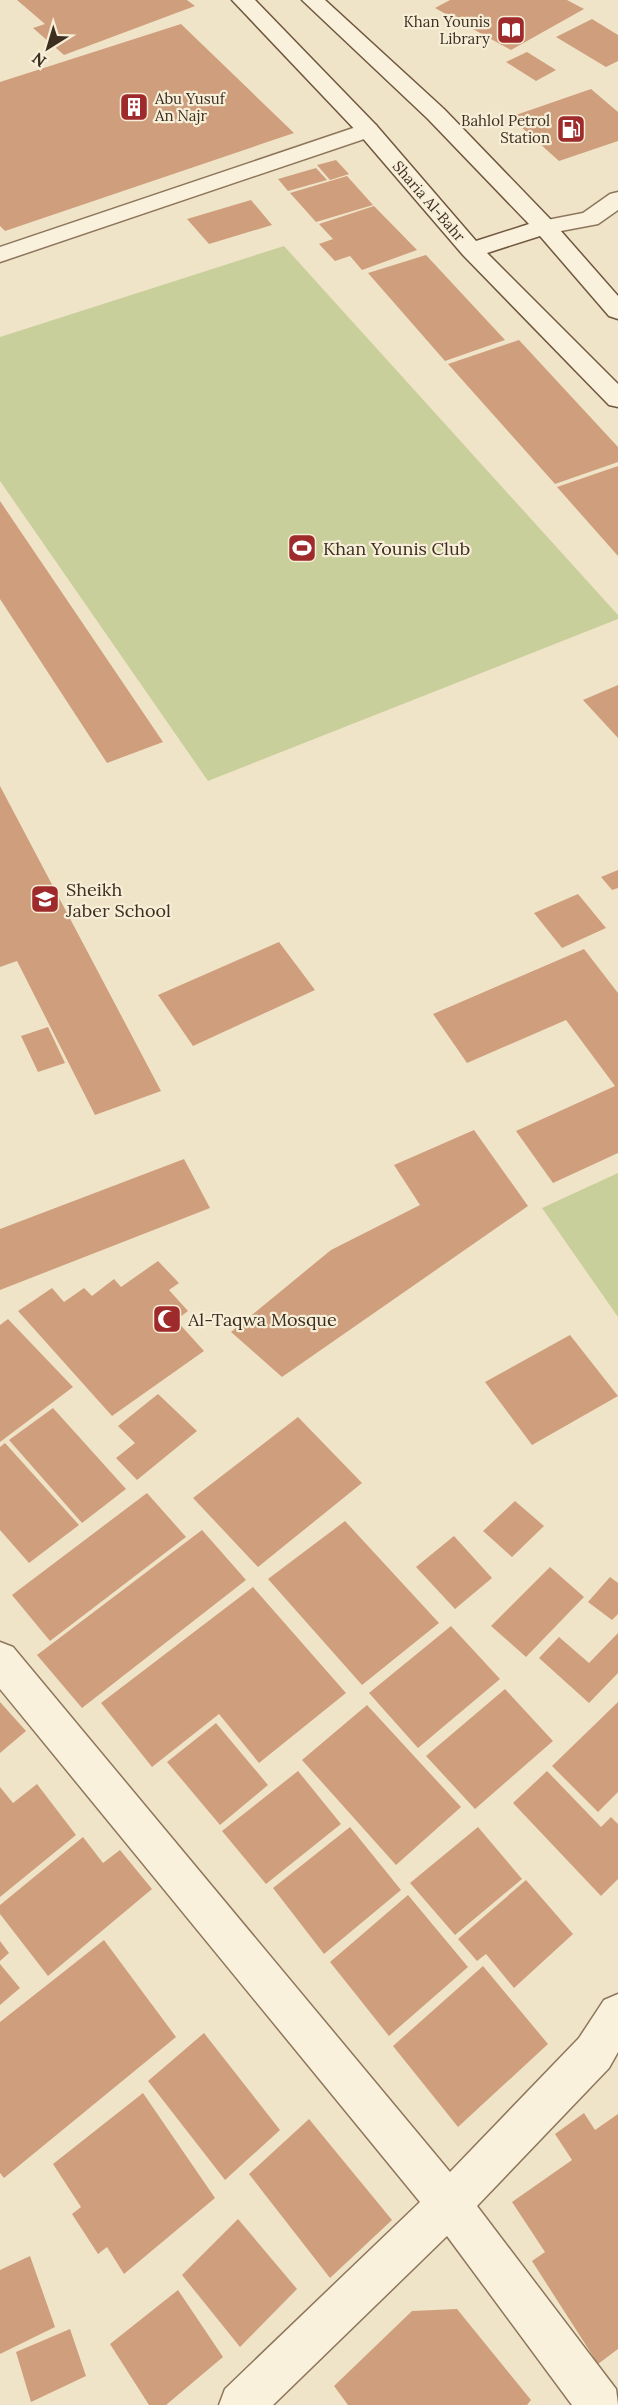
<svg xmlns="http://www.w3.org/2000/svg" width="618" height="2405" viewBox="0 0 618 2405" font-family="Lora,serif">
<rect width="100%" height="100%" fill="#f0e4c8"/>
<g fill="#c9cf9b">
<path d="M284,246L618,615V619L208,781L0,481V337Z"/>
<path d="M618,1173V1317L542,1208Z"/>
</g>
<g fill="#cf9f7d">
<path d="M17,0H187L195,6L64,55L33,28L45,24Z"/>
<path d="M450,0H567L584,9L511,50L435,8Z"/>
<path d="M592,19L618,35V61L606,67L556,37Z"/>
<path d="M181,24L294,133L5,231L0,226V82Z"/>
<path d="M527,52L556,70L536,81L506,62Z"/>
<path d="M591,89L618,112V141L559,161L510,117Z"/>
<path d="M336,160L349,174L330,180L317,165Z"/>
<path d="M316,168L327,180L288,191L278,179Z"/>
<path d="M347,176L373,205L316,222L290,193Z"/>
<path d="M251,200L272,225L209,244L187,219Z"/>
<path d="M374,206L417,250L362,270L350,256L335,261L319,244L333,239L319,224Z"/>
<path d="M426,255L505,340L445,361L368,273Z"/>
<path d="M519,340L618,447V462L555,484L448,364Z"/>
<path d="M618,466V556L557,487Z"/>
<path d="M0,501L163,742L107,763L0,599Z"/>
<path d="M618,685V738L583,700Z"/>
<path d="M0,786L161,1091L95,1115L17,961L0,967Z"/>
<path d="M618,870V888L612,890L601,877Z"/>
<path d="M578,894L606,928L562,948L534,913Z"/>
<path d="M279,942L315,990L193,1046L158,995Z"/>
<path d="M584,949L618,993V1153L553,1183L516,1131L615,1086L566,1020L467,1063L433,1014Z"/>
<path d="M48,1027L65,1063L38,1072L21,1036Z"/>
<path d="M474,1130L528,1206L282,1377L231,1332L331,1250L420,1205L394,1165Z"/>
<path d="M184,1159L210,1208L0,1290V1229Z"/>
<path d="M158,1261L179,1283L169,1290L188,1311L176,1320L204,1351L112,1416L18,1311L52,1288L64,1302L84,1288L92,1296L114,1279L121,1287Z"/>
<path d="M8,1319L73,1387L0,1442V1325Z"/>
<path d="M570,1335L618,1396L532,1445L485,1382Z"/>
<path d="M158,1394L197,1431L137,1480L116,1458L135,1443L118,1426Z"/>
<path d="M53,1408L126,1489L82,1523L9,1440Z"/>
<path d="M298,1417L362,1483L258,1567L193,1498Z"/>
<path d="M5,1443L79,1525L29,1563L0,1530V1447Z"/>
<path d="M147,1493L186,1537L50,1641L12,1595Z"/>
<path d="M515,1501L544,1526L512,1557L483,1531Z"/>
<path d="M345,1521L439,1623L362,1685L268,1579Z"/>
<path d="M202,1530L246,1580L82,1708L37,1655Z"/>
<path d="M454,1536L492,1578L455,1609L416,1567Z"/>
<path d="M550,1567L584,1597L526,1657L491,1626Z"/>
<path d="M610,1577L618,1583V1614L612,1620L588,1602Z"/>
<path d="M253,1587L346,1693L259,1763L219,1714L152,1767L101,1703Z"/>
<path d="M451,1626L500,1679L418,1748L369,1693Z"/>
<path d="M618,1633V1673L589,1703L539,1658L559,1637L589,1663Z"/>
<path d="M505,1689L553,1741L475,1809L426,1756Z"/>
<path d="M0,1702L26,1731L0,1753Z"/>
<path d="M618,1702V1792L598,1812L552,1766Z"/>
<path d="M367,1705L461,1807L396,1865L302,1760Z"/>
<path d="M216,1723L268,1785L220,1825L167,1762Z"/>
<path d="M298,1771L341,1824L266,1884L222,1831Z"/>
<path d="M547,1771L601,1827L611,1817L618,1824V1879L601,1896L513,1803Z"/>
<path d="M37,1784L76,1835L0,1897V1787L13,1803Z"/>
<path d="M350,1827L401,1890L324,1954L273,1888Z"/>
<path d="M478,1827L522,1879L455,1935L410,1883Z"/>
<path d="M83,1837L103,1863L120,1850L152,1889L48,1976L0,1914V1905Z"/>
<path d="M526,1880L573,1934L514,1988L486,1954L477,1961L458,1939Z"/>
<path d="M408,1895L468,1967L389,2036L330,1962Z"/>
<path d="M104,1940L176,2037L4,2178L0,2173V2022Z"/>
<path d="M0,1941L9,1953L0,1961Z"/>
<path d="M0,1964L20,1988L0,2005Z"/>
<path d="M483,1966L548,2044L458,2127L393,2046Z"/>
<path d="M204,2033L280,2130L225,2180L148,2081Z"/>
<path d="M143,2093L215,2198L124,2274L107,2247L98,2254L72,2214L81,2207L53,2164Z"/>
<path d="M584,2113L595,2130L618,2114V2349L598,2364L532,2261L545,2252L512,2202L572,2160L555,2134Z"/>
<path d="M309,2119L392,2220L330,2278L249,2174Z"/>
<path d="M238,2219L297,2289L240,2347L182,2275Z"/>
<path d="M30,2256L55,2327L0,2354V2270Z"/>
<path d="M178,2290L223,2357L166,2405H149L110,2344Z"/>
<path d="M457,2309L531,2400L527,2405H348L334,2386L412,2311Z"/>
<path d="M70,2329L86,2376L31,2402L16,2352Z"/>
</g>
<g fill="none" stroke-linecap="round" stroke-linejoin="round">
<g stroke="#8d765c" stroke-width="3">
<g id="minor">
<path d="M368,123L376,125L379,130L376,135L0,262V247Z"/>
<path d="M618,192V210L598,224L545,234L537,232L533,227L537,222L583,213L610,194Z"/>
<path d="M0,1642L13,1647L450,2172L579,2038L604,2000L618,1994V2052L609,2068L477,2206L616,2389L618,2405H572L447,2236L273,2405H219L225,2389L420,2202L0,1689Z"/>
</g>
</g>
<g stroke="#6f573f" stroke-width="3">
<path id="secondary" d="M232,0H255L376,125L476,241L529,224L428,119L302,0H325L444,109L553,222L618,296V319L609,316L540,236L487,253L618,384V407L609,405L463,255L360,135Z"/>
</g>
<use href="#minor" fill="#faf1dc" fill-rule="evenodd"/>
<use href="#secondary" fill="#faf1dc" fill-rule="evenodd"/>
</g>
<defs>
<g id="library-square" transform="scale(1.5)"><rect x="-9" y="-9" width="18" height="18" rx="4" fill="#9e2a2b" stroke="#f7eed8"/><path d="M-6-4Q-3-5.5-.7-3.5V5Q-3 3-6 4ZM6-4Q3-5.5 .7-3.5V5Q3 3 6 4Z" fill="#fff"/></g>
<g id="building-square" transform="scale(1.5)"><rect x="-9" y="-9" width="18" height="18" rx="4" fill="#9e2a2b" stroke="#f7eed8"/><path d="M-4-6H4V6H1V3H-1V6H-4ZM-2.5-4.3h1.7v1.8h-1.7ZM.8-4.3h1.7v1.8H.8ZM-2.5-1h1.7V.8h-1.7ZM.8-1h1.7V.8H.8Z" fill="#fff"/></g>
<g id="fuel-square" transform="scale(1.5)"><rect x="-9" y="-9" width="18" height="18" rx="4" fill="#9e2a2b" stroke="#f7eed8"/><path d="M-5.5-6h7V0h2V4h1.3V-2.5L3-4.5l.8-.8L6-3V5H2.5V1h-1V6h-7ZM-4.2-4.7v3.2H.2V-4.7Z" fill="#fff"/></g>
<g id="stadium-square" transform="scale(1.5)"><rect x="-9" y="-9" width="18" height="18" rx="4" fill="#9e2a2b" stroke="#f7eed8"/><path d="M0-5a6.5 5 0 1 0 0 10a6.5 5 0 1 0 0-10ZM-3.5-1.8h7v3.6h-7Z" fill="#fff"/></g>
<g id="school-square" transform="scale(1.5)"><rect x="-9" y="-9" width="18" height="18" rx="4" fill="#9e2a2b" stroke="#f7eed8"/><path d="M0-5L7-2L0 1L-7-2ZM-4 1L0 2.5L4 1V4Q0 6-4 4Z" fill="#fff"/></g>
<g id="mosque-square" transform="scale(1.5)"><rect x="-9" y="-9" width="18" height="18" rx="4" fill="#9e2a2b" stroke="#f7eed8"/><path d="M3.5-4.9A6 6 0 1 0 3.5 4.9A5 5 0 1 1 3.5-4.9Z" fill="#fff"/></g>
</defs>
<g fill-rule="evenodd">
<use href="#library-square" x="511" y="30"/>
<use href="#building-square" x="134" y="107"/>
<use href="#fuel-square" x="571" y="129"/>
<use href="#stadium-square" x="302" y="548"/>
<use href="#school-square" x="45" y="899"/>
<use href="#mosque-square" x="167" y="1319"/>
</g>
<g text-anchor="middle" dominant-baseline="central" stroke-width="4.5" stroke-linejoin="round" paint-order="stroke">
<g font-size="15" fill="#3d2e20" stroke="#f7eed8" text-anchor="end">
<text x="490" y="21">Khan Younis<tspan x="490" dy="17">Library</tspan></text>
<text x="155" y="98" text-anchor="start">Abu Yusuf<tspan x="155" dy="17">An Najr</tspan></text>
<text x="550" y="120">Bahlol Petrol<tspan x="550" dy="17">Station</tspan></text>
</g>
<g font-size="15" fill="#3d2e20" stroke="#f7eed8">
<text transform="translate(429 201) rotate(49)">Sharia Al-Bahr</text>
</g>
<g font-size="18" fill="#3d2e20" stroke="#f7eed8" text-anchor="start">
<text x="323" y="548">Khan Younis Club</text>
<text x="66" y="889">Sheikh<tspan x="66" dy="21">Jaber School</tspan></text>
<text x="188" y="1319">Al-Taqwa Mosque</text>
</g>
</g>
<g transform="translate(48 48) rotate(217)" stroke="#f7eed8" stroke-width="4.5" paint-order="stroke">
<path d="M0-4.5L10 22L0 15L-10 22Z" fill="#3d2e20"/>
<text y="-9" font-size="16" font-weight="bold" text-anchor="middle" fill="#3d2e20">N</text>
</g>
</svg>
